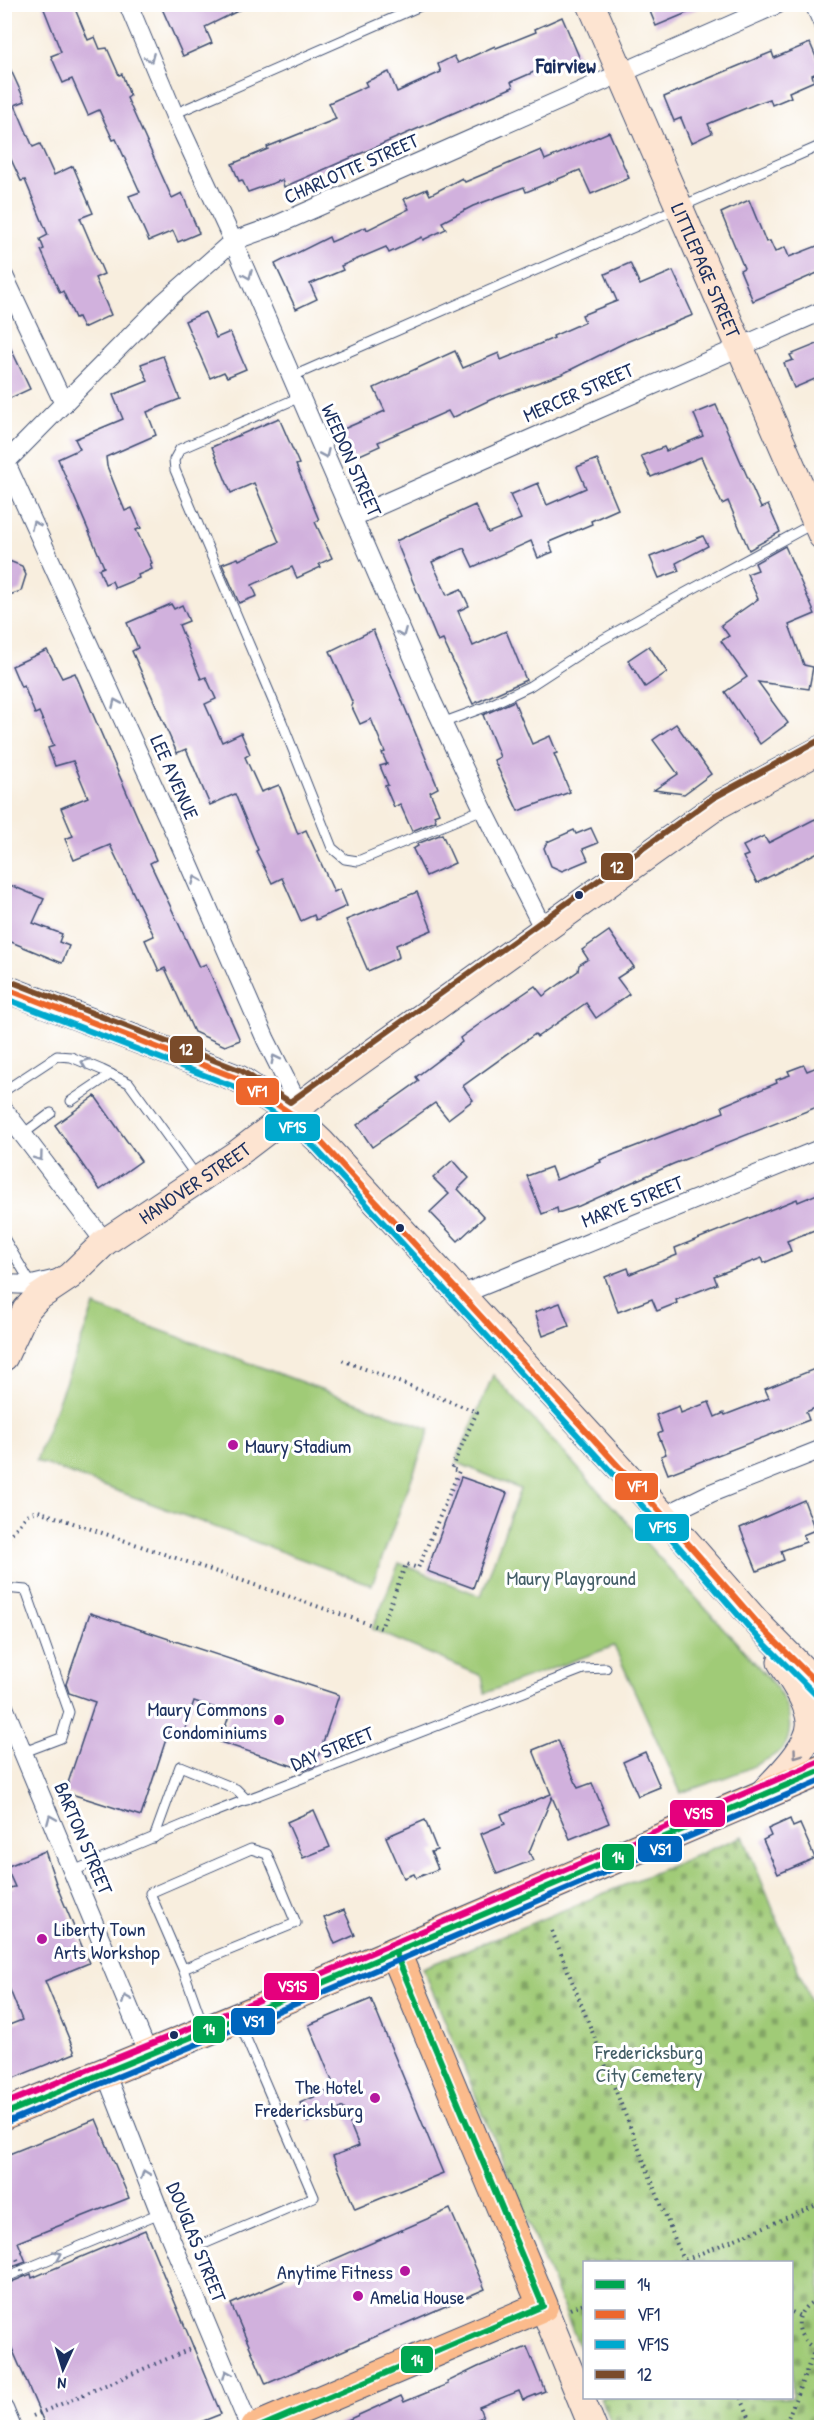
<svg xmlns="http://www.w3.org/2000/svg" width="826" height="2432" viewBox="0 0 826 2432" font-family="'Patrick Hand',sans-serif">
<defs>
<pattern id="cemetery-stones" width="16" height="16" patternUnits="userSpaceOnUse" patternTransform="scale(1.5)"><rect width="16" height="16" fill="#a0cb77"/><path d="M2 7V4a2 2 0 0 1 4 0v3zM10 15v-3a2 2 0 0 1 4 0v3z" fill="#82a565"/></pattern>
</defs>
<rect width="100%" height="100%" fill="#fff"/>
<filter id="ink" filterUnits="userSpaceOnUse"><feTurbulence type="fractalNoise" baseFrequency=".0167" numOctaves="2"/><feDisplacementMap in="SourceGraphic" scale="12" xChannelSelector="R" yChannelSelector="G"/><feConvolveMatrix kernelMatrix="1 2 1 2 8 2 1 2 1" color-interpolation-filters="sRGB"/></filter>
<filter id="wash" filterUnits="userSpaceOnUse"><feTurbulence type="fractalNoise" baseFrequency=".008" numOctaves="4" result="noise"/><feDisplacementMap in="SourceGraphic" scale="24" xChannelSelector="R" yChannelSelector="G"/><feGaussianBlur stdDeviation="1.35" result="paint"/><feColorMatrix in="noise" values="0 0 0 0 0 0 0 0 0 0 0 0 0 0 0 0 0 1.4 0 .05"/><feComposite in="paint" operator="in"/></filter>
<g filter="url(#wash)">
<rect width="100%" height="100%" fill="#f8eede"/>
<g fill="#a0cb77" stroke="#5e7d6a" stroke-width="1.5">
<path d="M94,1306L430,1429L372,1585L36,1461Z"/>
<path d="M493,1375L747,1654C760,1670 782,1689 787,1710C791,1721 791,1740 782,1749C763,1767 708,1783 681,1793L614,1646L485,1693L482,1676L372,1629L399,1563L481,1596L520,1489L456,1462Z"/>
</g>
<path fill="url(#cemetery-stones)" stroke="#5e7d6a" stroke-width="1.5" d="M743,1836L821,2026V2427H613L601,2398H792V2262H584V2358L423,1968Z"/>
<g id="blocks">
<g fill="#d1b1dd">
<path d="M42,4H73L88,40L95,37L100,49L107,48L119,75L122,74L130,96L127,98L172,198L182,193L199,233L178,242L173,231L149,241L129,196L140,192L116,139L113,140L99,110L88,115L72,79L63,83L51,56L61,52Z"/>
<path d="M160,4H252L205,27L212,43L183,56Z"/>
<path d="M647,4H706V5L656,26Z"/>
<path d="M562,17L580,59L552,71L550,65L511,82L513,87L284,187L282,180L248,192L242,180L239,181L232,164L268,149L267,147L336,119L329,103L367,86L365,82L389,72L397,92L441,72L438,64L454,56L458,63L495,46L496,48L536,32L535,29Z"/>
<path d="M810,43L822,71L812,75L814,81L789,92L791,97L772,105L770,99L758,103L708,124L712,133L691,143L681,118L674,121L664,97L772,52L774,58Z"/>
<path d="M4,55L25,101L15,105L33,147L40,144L54,175L73,166L93,213L80,218L104,274L95,278L111,315L83,328L78,317L75,318L63,291L60,293L41,250L44,249L40,239L48,235L25,180L21,181L4,144Z"/>
<path d="M609,132L629,178L591,194L580,170L526,192L524,187L473,206L442,222L446,229L423,240L422,237L389,253L386,247L341,266L343,270L310,284L317,299L296,309L275,264L329,237L331,242L366,227L367,230L409,209L404,199L427,189L430,195L462,178L465,182L541,150L545,160Z"/>
<path d="M749,200L766,242L770,241L775,252L785,247L789,257L822,244V271L753,301L740,270L744,268L721,213Z"/>
<path d="M630,263L640,285L673,271L693,315L626,342L562,374L492,399L452,418L448,411L378,442L380,446L351,459L339,431L385,411L374,388L455,351L463,368L499,353L501,360L554,338L553,336L585,322L582,315L617,301L605,274Z"/>
<path d="M205,312L216,338L230,332L246,369L227,377L224,372L210,378L185,321Z"/>
<path d="M4,334L30,389L4,401Z"/>
<path d="M822,342V376L794,388L784,363L793,360L790,355Z"/>
<path d="M163,356L180,399L147,412L156,435L106,457L107,466L125,511L132,508L141,528L136,530L152,563L150,564L152,569L138,575L139,578L115,588L112,581L105,584L99,569L104,567L58,459L80,449L75,439L123,419L113,395L148,381L141,364Z"/>
<path d="M716,405L761,508L768,505L780,532L749,550L728,501L722,504L701,457L651,477L641,456L664,447L666,451L703,436L694,414Z"/>
<path d="M279,418L299,464L296,465L319,520L315,522L332,558L319,564L321,567L297,578L292,567L252,585L257,596L239,603L222,564L238,558L239,560L279,542L254,483L231,493L212,447Z"/>
<path d="M597,459L618,509L591,521L592,524L549,542L553,552L538,558L531,541L473,567L464,548L432,562L447,595L461,589L469,606L458,611L473,646L506,631L526,680L473,704L443,640L438,642L396,541L475,505L488,533L521,519L510,495L538,483L547,505L586,488L577,467Z"/>
<path d="M703,536L708,546L676,563L679,571L659,578L650,557Z"/>
<path d="M785,546L815,614L789,625L804,665L813,667L809,689L758,682L788,723L760,744L725,692L747,677L721,641L729,636L721,625L758,599L747,574L758,570L755,563Z"/>
<path d="M4,559L22,566L26,575L21,591L4,597Z"/>
<path d="M171,604L174,609L182,605L189,621L179,625L201,679L206,677L216,699L205,704L222,742L241,733L250,754L245,757L261,792L279,785L298,834L306,830L334,892L340,889L347,906L316,920L314,915L301,921L282,878L272,883L256,851L258,850L235,794L210,805L186,749L177,753L132,651L138,648L127,623Z"/>
<path d="M373,630L438,788L430,792L439,813L434,815L436,821L412,831L400,804L394,807L385,786L388,785L380,766L387,764L382,753L385,752L371,719L360,724L351,705L353,704L330,651Z"/>
<path d="M649,646L667,672L645,687L628,660Z"/>
<path d="M47,650L62,678L75,673L156,860L150,863L199,967L206,964L240,1040L225,1046L194,1032L165,968L159,971L145,940L154,936L110,845L74,860L65,839L73,836L61,808L88,797L73,761L55,766L48,748L54,746L39,712L35,714L24,686L21,687L12,666Z"/>
<path d="M514,701L532,744L550,736L557,753L554,754L570,792L518,811L494,760L500,757L483,715Z"/>
<path d="M676,724L711,774L684,794L654,790L678,774L653,740Z"/>
<path d="M815,819L822,833V850L757,883L743,857L748,855L743,846L764,836L768,843L774,840Z"/>
<path d="M591,828L598,843L583,849L588,860L562,871L551,866L544,848L547,842L574,830L576,834Z"/>
<path d="M442,834L455,863L426,876L413,849L418,846L417,844Z"/>
<path d="M10,885L44,899L33,923L62,934L59,942L69,946L62,963L4,939V899Z"/>
<path d="M417,892L432,930L396,945L399,957L368,971L346,920Z"/>
<path d="M609,931L634,967L617,978L629,994L596,1018L586,1003L537,1037L535,1034L463,1086L473,1100L448,1119L435,1103L372,1147L357,1125L419,1081L416,1077L462,1042L460,1038L488,1018L535,986L543,996L578,971L579,965L588,959L582,950Z"/>
<path d="M804,1065L807,1071L822,1065V1105L673,1164L579,1206L558,1213L557,1208L542,1214L527,1176L551,1167L556,1180L601,1162L600,1160L724,1112L722,1106L777,1083L776,1080L790,1075L788,1071Z"/>
<path d="M95,1096L141,1161L100,1190L55,1125Z"/>
<path d="M453,1160L469,1178L458,1189L484,1217L458,1241L430,1212L449,1194L433,1178Z"/>
<path d="M822,1192V1227L787,1241L791,1251L764,1263L762,1258L714,1276L717,1284L676,1300L677,1303L657,1311L652,1299L618,1312L605,1277L628,1268L630,1274L677,1255L675,1248L797,1199L798,1202Z"/>
<path d="M560,1303L569,1326L543,1336L535,1312Z"/>
<path d="M822,1366V1405L806,1412L809,1420L668,1474L661,1456L666,1454L658,1434L662,1432L656,1415L679,1406L681,1413L709,1402L715,1417L724,1413L725,1415L769,1398L765,1389Z"/>
<path d="M461,1477L507,1493L473,1588L427,1571Z"/>
<path d="M804,1500L815,1530L803,1535L806,1542L781,1551L784,1560L757,1571L740,1528Z"/>
<path d="M90,1613L339,1695L315,1766L305,1770L220,1742L230,1713L194,1701L184,1732L170,1727L141,1816L65,1792L95,1702L69,1693L66,1684Z"/>
<path d="M558,1740L578,1788L592,1783L609,1823L570,1839L552,1797L529,1852L533,1860L497,1874L481,1834L505,1824L501,1814L551,1794L533,1750Z"/>
<path d="M645,1752L660,1787L638,1796L623,1762Z"/>
<path d="M314,1810L330,1847L303,1858L287,1822Z"/>
<path d="M790,1819L793,1827L800,1824L815,1858L778,1874L763,1840L771,1836L768,1829Z"/>
<path d="M425,1820L437,1850L431,1852L438,1869L416,1878L414,1874L404,1878L386,1837Z"/>
<path d="M45,1851L58,1889L89,1963L45,1981L75,2053L4,2082V2027L22,2020L4,1975V1889L15,1887L6,1867Z"/>
<path d="M344,1910L355,1935L335,1944L324,1918Z"/>
<path d="M371,1999L443,2173L355,2209L333,2156L359,2146L343,2107L308,2122L300,2103L335,2088L309,2025Z"/>
<path d="M96,2119L129,2198L18,2242L26,2262L4,2270V2156Z"/>
<path d="M450,2209L485,2289L266,2384L231,2304Z"/>
<path d="M145,2230L221,2414L188,2427H46L4,2330V2285L31,2274L32,2278Z"/>
<path d="M527,2347L545,2391L523,2400L519,2391L479,2407L483,2417L456,2427H332L401,2396L404,2402L448,2384L447,2382L478,2367Z"/>
</g>
</g>
</g>
<g filter="url(#ink)">
<use href="#blocks" fill-opacity="0" stroke="#3c4c71" stroke-width="1.5"/>
<g fill="none" stroke-linecap="round" stroke-linejoin="round">
<g stroke="#3c4c71" stroke-width="11">
<g id="lane">
<path d="M174,114L425,4"/>
<path d="M291,377L822,145"/>
<path d="M300,397L180,449L174,460L175,470L282,722L332,848L345,859L358,861L483,809"/>
<path d="M442,723L488,706L530,686L593,645L685,593L814,523"/>
<path d="M4,1091L57,1056L71,1057L102,1070L129,1083L197,1177"/>
<path d="M71,1101L111,1074"/>
<path d="M23,1134L51,1113"/>
<path d="M4,1238L32,1285"/>
<path d="M4,1588L26,1590L69,1712L61,1738L24,1752"/>
<path d="M154,1838L180,1766L236,1789L247,1800"/>
<path d="M73,1871L207,1815L583,1669L606,1668"/>
<path d="M183,1969L150,1893L251,1849L267,1854L296,1923L183,1969L204,2028"/>
<path d="M206,2243L314,2197L239,2022"/>
<path d="M4,2278L160,2213"/>
</g>
</g>
<g stroke="#3c4c71" stroke-width="20">
<g id="street">
<path d="M128,4L174,114L233,241L432,701L483,809L544,930"/>
<path d="M814,4L822,22"/>
<path d="M4,276L64,404"/>
<path d="M6,463L188,862L266,1040L292,1092L290,1113"/>
<path d="M4,464L163,303L215,257L233,241L272,227L778,4"/>
<path d="M353,517L822,311"/>
<path d="M4,1110L105,1242"/>
<path d="M4,1284L32,1285L57,1279"/>
<path d="M460,1295L822,1148"/>
<path d="M664,1516L711,1493L822,1449"/>
<path d="M4,1707L148,2053"/>
<path d="M105,2072L160,2213L250,2428"/>
<path d="M4,2409L12,2428"/>
</g>
</g>
<g stroke="#3c4c71" stroke-width="29">
<g id="secondary">
<path id="s1" d="M591,4L822,536"/>
<path d="M4,988L239,1079L290,1113L321,1142L664,1516L761,1627L822,1689"/>
<path id="s2" d="M4,1357L26,1310L37,1298L70,1276L105,1242L238,1153L327,1085L718,805L822,749"/>
<path d="M762,1794C777,1778 813,1745 810,1721C808,1701 791,1679 781,1662"/>
<path d="M543,2306L593,2428"/>
</g>
</g>
<g stroke="#3c4c71" stroke-width="32">
<g id="primary">
<path d="M4,2114L301,1992L822,1770"/>
<path d="M256,2428L543,2306L395,1952"/>
</g>
</g>
<g stroke="#3c4c71" stroke-width="4" stroke-dasharray="1.5 4.5" stroke-linecap="butt">
<path d="M4,1542L28,1514L38,1511L381,1628L406,1564L418,1568L459,1471L451,1469L477,1412L339,1359"/>
<path d="M552,1931L684,2262"/>
<path d="M680,2262L822,2203"/>
<path d="M822,2299C790,2305 792,2343 822,2351"/>
<path d="M570,2309L584,2303"/>
<path d="M792,2312L800,2316"/>
<path d="M741,2398L754,2428"/>
<path d="M33,2416L195,2347"/>
<path d="M784,2428L815,2349"/>
</g>
<use href="#lane" stroke="#fff" stroke-width="9"/>
<use href="#street" stroke="#fff" stroke-width="18"/>
<use href="#secondary" stroke="#fde4d1" stroke-width="27"/>
<use href="#primary" stroke="#fbbb8c" stroke-width="30"/>
<path stroke="#3c4c71" stroke-width="4" stroke-dasharray="1.5 4.5" stroke-linecap="butt" d="M17,2259L26,2280"/>
<g stroke="#fff" stroke-width="10">
<g id="bus-1">
<path d="M4,2114L301,1992L822,1770"/>
<path d="M257,2428L543,2306L395,1952"/>
</g>
</g>
<g stroke="#fff" stroke-width="10">
<path id="bus-2" d="M4,988L239,1079L290,1113L321,1142L664,1516L761,1627L822,1688"/>
</g>
<g stroke="#fff" stroke-width="10">
<path id="bus-3" d="M4,998L235,1087L284,1120L315,1148L657,1522L754,1633L816,1695"/>
</g>
<g stroke="#fff" stroke-width="10">
<path id="bus-4" d="M7,980L242,1071L290,1102L713,798L818,741"/>
</g>
<g stroke="#fff" stroke-width="10">
<path id="bus-5" d="M7,2122L305,2000L822,1780"/>
</g>
<g stroke="#fff" stroke-width="10">
<path id="bus-6" d="M4,2104L298,1984L818,1762"/>
</g>
<use href="#bus-1" stroke="#00a651" stroke-width="6"/>
<use href="#bus-2" stroke="#ed662c" stroke-width="6"/>
<use href="#bus-3" stroke="#00a9ce" stroke-width="6"/>
<use href="#bus-4" stroke="#7a4b2a" stroke-width="6"/>
<use href="#bus-5" stroke="#0065bd" stroke-width="6"/>
<use href="#bus-6" stroke="#e5007d" stroke-width="6"/>
</g>
<defs><path id="oneway-chevron" d="M-2-3.5L2.5 0L-2 3.5" fill="none" stroke-width="1.6" stroke-linecap="round" stroke-linejoin="round" transform="scale(1.5)"/></defs>
<g stroke="#8d97ae">
<use href="#oneway-chevron" transform="translate(150 58) rotate(67)"/>
<use href="#oneway-chevron" transform="translate(248 275) rotate(67)"/>
<use href="#oneway-chevron" transform="translate(325 454) rotate(66)"/>
<use href="#oneway-chevron" transform="translate(35 525) rotate(-115)"/>
<use href="#oneway-chevron" transform="translate(402 633) rotate(67)"/>
<use href="#oneway-chevron" transform="translate(116 703) rotate(-114)"/>
<use href="#oneway-chevron" transform="translate(196 880) rotate(-113)"/>
<use href="#oneway-chevron" transform="translate(275 1059) rotate(-117)"/>
<use href="#oneway-chevron" transform="translate(85 1063) rotate(-158)"/>
<use href="#oneway-chevron" transform="translate(39 1157) rotate(54)"/>
<use href="#oneway-chevron" transform="translate(51 1819) rotate(-113)"/>
<use href="#oneway-chevron" transform="translate(126 1999) rotate(-112)"/>
<use href="#oneway-chevron" transform="translate(145 2174) rotate(-111)"/>
<use href="#oneway-chevron" transform="translate(58 2255) rotate(-23)"/>
<use href="#oneway-chevron" transform="translate(227 2374) rotate(-113)"/>
</g>
<use stroke="#8c8a98" href="#oneway-chevron" transform="translate(797 1754) rotate(126)"/>
</g>
<g fill="#1b2f5e" stroke="#fff" stroke-width="2">
<circle cx="579" cy="895" r="5"/>
<circle cx="400" cy="1228" r="5"/>
<circle cx="174" cy="2035" r="5"/>
</g>
<g fill="#b5179e" stroke="#fff" stroke-width="2">
<circle cx="233" cy="1445" r="6"/>
<circle cx="279" cy="1720" r="6"/>
<circle cx="42" cy="1939" r="6"/>
<circle cx="375" cy="2098" r="6"/>
<circle cx="405" cy="2271" r="6"/>
<circle cx="358" cy="2296" r="6"/>
</g>
<g text-anchor="middle" dominant-baseline="central" stroke-width="6" stroke-linejoin="round" paint-order="stroke">
<g font-size="20" fill="#1b2f5e" stroke="#fff">
<text transform="translate(351 168) rotate(-24)">CHARLOTTE STREET</text>
<text stroke="none"><textPath href="#s1" startOffset="290">LITTLEPAGE STREET</textPath></text>
<text transform="translate(578 392) rotate(-24)">MERCER STREET</text>
<text transform="translate(352 460) rotate(66)">WEEDON STREET</text>
<text transform="translate(175 777) rotate(66)">LEE AVENUE</text>
<text stroke="none"><textPath href="#s2" startOffset="264">HANOVER STREET</textPath></text>
<text transform="translate(632 1201) rotate(-22)">MARYE STREET</text>
<text transform="translate(332 1748) rotate(-22)">DAY STREET</text>
<text transform="translate(84 1838) rotate(67)">BARTON STREET</text>
<text transform="translate(197 2242) rotate(68)">DOUGLAS STREET</text>
</g>
<g font-size="20" fill="#1b2f5e" stroke="#fff" text-anchor="start">
<text x="245" y="1445">Maury Stadium</text>
<text x="267" y="1708" text-anchor="end">Maury Commons<tspan x="267" dy="23">Condominiums</tspan></text>
<text x="54" y="1928">Liberty Town<tspan x="54" dy="23">Arts Workshop</tspan></text>
<text x="363" y="2086" text-anchor="end">The Hotel<tspan x="363" dy="23">Fredericksburg</tspan></text>
<text x="393" y="2271" text-anchor="end">Anytime Fitness</text>
<text x="370" y="2296">Amelia House</text>
</g>
<g font-size="20" fill="#435e66" stroke="#fff">
<text x="571" y="1577">Maury Playground</text>
<text x="649" y="2051">Fredericksburg<tspan x="649" dy="23">City Cemetery</tspan></text>
</g>
<g font-size="21" font-weight="bold" fill="#1b2f5e" stroke="#fff">
<text x="566" y="65">Fairview</text>
</g>
</g>
<g stroke="#fff" stroke-width="2">
<rect x="600" y="852" width="34" height="29" rx="6" fill="#7a4b2a"/>
<rect x="169" y="1035" width="35" height="29" rx="6" fill="#7a4b2a"/>
<rect x="235" y="1077" width="45" height="29" rx="6" fill="#ed662c"/>
<rect x="264" y="1113" width="57" height="29" rx="6" fill="#00a9ce"/>
<rect x="614" y="1472" width="45" height="29" rx="6" fill="#ed662c"/>
<rect x="634" y="1513" width="56" height="29" rx="6" fill="#00a9ce"/>
<rect x="669" y="1799" width="57" height="29" rx="6" fill="#e5007d"/>
<rect x="637" y="1835" width="46" height="28" rx="6" fill="#0065bd"/>
<rect x="601" y="1843" width="34" height="28" rx="6" fill="#00a651"/>
<rect x="263" y="1972" width="57" height="29" rx="6" fill="#e5007d"/>
<rect x="230" y="2007" width="46" height="29" rx="6" fill="#0065bd"/>
<rect x="192" y="2015" width="34" height="29" rx="6" fill="#00a651"/>
<rect x="400" y="2345" width="34" height="29" rx="6" fill="#00a651"/>
</g>
<g font-size="16" text-anchor="middle" font-weight="bold" fill="#fff">
<text x="617" y="873">12</text>
<text x="186" y="1055">12</text>
<text x="257" y="1097">VF1</text>
<text x="292" y="1133">VF1S</text>
<text x="637" y="1492">VF1</text>
<text x="662" y="1533">VF1S</text>
<text x="698" y="1819">VS1S</text>
<text x="660" y="1855">VS1</text>
<text x="618" y="1863">14</text>
<text x="292" y="1992">VS1S</text>
<text x="253" y="2027">VS1</text>
<text x="209" y="2035">14</text>
<text x="417" y="2366">14</text>
</g>
<rect width="826" height="2432" fill="none" stroke="#fff" stroke-width="24"/>
<rect x="583" y="2261" width="210" height="138" fill="#ffffff" stroke="#a4acbf" stroke-width="1.5"/>
<rect x="595" y="2280" width="30" height="9" fill="#00a651" stroke="#a4acbf" stroke-width="1.5"/>
<text x="637" y="2291" font-size="18" fill="#1b2f5e">14</text>
<rect x="595" y="2310" width="30" height="9" fill="#ed662c" stroke="#a4acbf" stroke-width="1.5"/>
<text x="637" y="2321" font-size="18" fill="#1b2f5e">VF1</text>
<rect x="595" y="2340" width="30" height="9" fill="#00a9ce" stroke="#a4acbf" stroke-width="1.5"/>
<text x="637" y="2351" font-size="18" fill="#1b2f5e">VF1S</text>
<rect x="595" y="2370" width="30" height="9" fill="#7a4b2a" stroke="#a4acbf" stroke-width="1.5"/>
<text x="637" y="2381" font-size="18" fill="#1b2f5e">12</text>
<g transform="translate(63 2369) rotate(184)" stroke="#ffffff" stroke-width="4.5" paint-order="stroke">
<path d="M0-4.5L10 22L0 15L-10 22Z" fill="#1b2f5e"/>
<text y="-9" font-size="16" font-weight="bold" text-anchor="middle" fill="#1b2f5e">N</text>
</g>
</svg>
